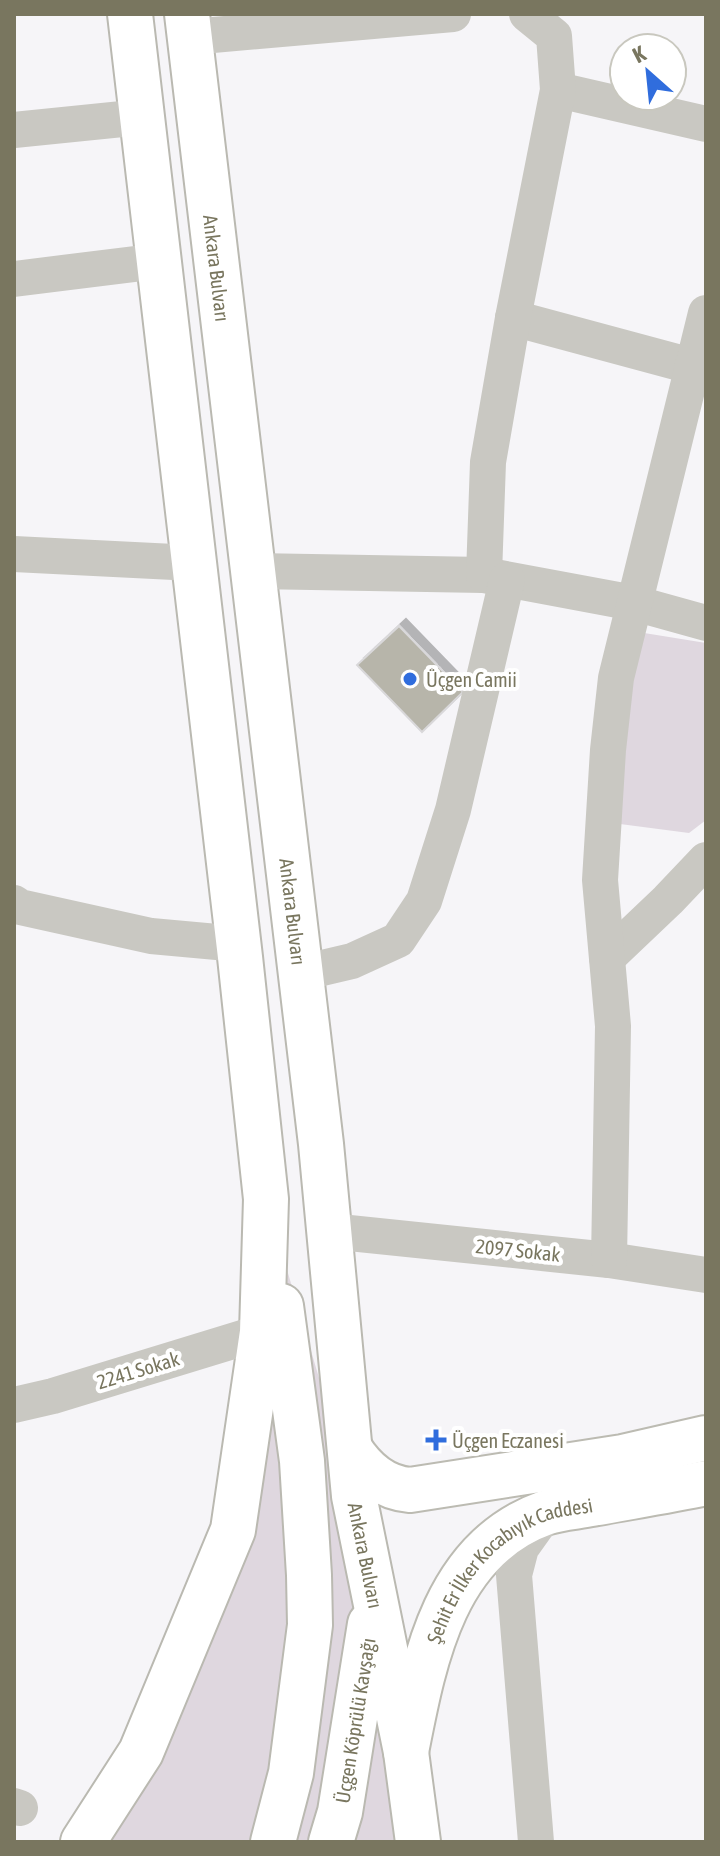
<svg xmlns="http://www.w3.org/2000/svg" width="720" height="1856" viewBox="0 0 720 1856" font-family="'Asap Condensed',sans-serif">
<defs>
<filter id="shadow"><feDropShadow dx="7" dy="-7" stdDeviation="0" flood-color="#0004"/></filter>
</defs>
<rect width="100%" height="100%" fill="#f6f5f8"/>
<g fill="#dfd7df">
<path d="M638,632L706,643V820L689,833L620,824L625,712Z"/>
<path d="M266,1199L354,1496L418,1842H83L233,1530Z"/>
</g>
<path fill="#b7b5aa" stroke="#d9d8da" stroke-width="2" filter="url(#shadow)" d="M399,626L463,692L422,732L357,665Z"/>
<g fill="none" stroke-linecap="round" stroke-linejoin="round">
<g stroke="#bcbbb2" stroke-width="48">
<g id="secondary">
<path d="M350,1449C364,1471 384,1488 410,1490L623,1457L706,1438"/>
<path id="s1" d="M406,1752C424,1660 444,1549 545,1513C559,1508 577,1507 592,1504C630,1497 668,1491 706,1483"/>
</g>
</g>
<g stroke="#bab9b1" stroke-width="48">
<g id="primary">
<path id="s2" d="M187,14L321,1144L354,1496L406,1752L418,1842"/>
<path d="M83,1842L141,1752L233,1530L262,1332L266,1199L240,957L130,14"/>
<path d="M273,1842L291,1773L310,1625L309,1575L302,1461L281,1306"/>
<path id="s3" d="M331,1842L340,1812L370,1624"/>
</g>
</g>
<g stroke="#c9c8c2" stroke-width="36">
<path d="M190,37L453,14"/>
<path d="M558,90L706,124"/>
<path d="M14,130L142,117"/>
<path d="M14,279L159,261"/>
<path d="M513,318L706,370"/>
<path d="M14,554L194,563"/>
<path d="M253,571L484,575L634,603L706,623"/>
<path d="M484,575L488,462L513,318L558,90L554,36L527,14"/>
<path d="M14,903L20,907L151,936L239,944"/>
<path d="M607,958L668,900L706,860"/>
<path d="M301,973L352,961L398,940L424,901L453,810L507,580"/>
<path d="M330,1231L609,1260L706,1275"/>
<path d="M609,1260L613,1026L600,880L608,750L616,678L706,313"/>
<path d="M14,1405L53,1396L262,1332"/>
<path d="M14,1806L20,1808"/>
<path d="M536,1842L514,1575L521,1548L546,1513"/>
</g>
<use href="#secondary" stroke="#fff" stroke-width="44"/>
<use href="#primary" stroke="#fff" stroke-width="44"/>
</g>
<g fill="#306ddd" stroke="#fff" stroke-width="3">
<circle cx="410" cy="679" r="8"/>
<path d="M432 1428h8v8h8v8h-8v8h-8v-8h-8v-8h8z"/>
</g>
<g text-anchor="middle" dominant-baseline="central" stroke-width="8" stroke-linejoin="round" paint-order="stroke">
<g font-size="20" fill="#79765f" stroke="#fff">
<text stroke="none"><textPath href="#s2" startOffset="256">Ankara Bulvarı</textPath></text>
<text stroke="none"><textPath href="#s2" startOffset="904">Ankara Bulvarı</textPath></text>
<text transform="translate(518 1250) rotate(6)">2097 Sokak</text>
<text transform="translate(138 1370) rotate(-17)">2241 Sokak</text>
<text stroke="none"><textPath href="#s2" startOffset="1552">Ankara Bulvarı</textPath></text>
<text stroke="none"><textPath href="#s1" startOffset="226">Şehit Er İlker Kocabıyık Caddesi</textPath></text>
<text stroke="none"><textPath href="#s3" startOffset="124">Üçgen Köprülü Kavşağı</textPath></text>
</g>
<g font-size="20" fill="#79765f" stroke="#fff" text-anchor="start">
<text x="426" y="679">Üçgen Camii</text>
<text x="452" y="1440">Üçgen Eczanesi</text>
</g>
</g>
<rect width="720" height="1856" fill="none" stroke="#79765f" stroke-width="32"/>
<g transform="translate(648 72) rotate(333)"><circle r="38" fill="#ffffff" stroke="#c9c8bf" stroke-width="2"/>
<path d="M0-6L14 30L0 20L-14 30Z" fill="#306ddd"/>
<text y="-12" font-size="22" font-weight="bold" text-anchor="middle" fill="#79765f">K</text>
</g>
</svg>
